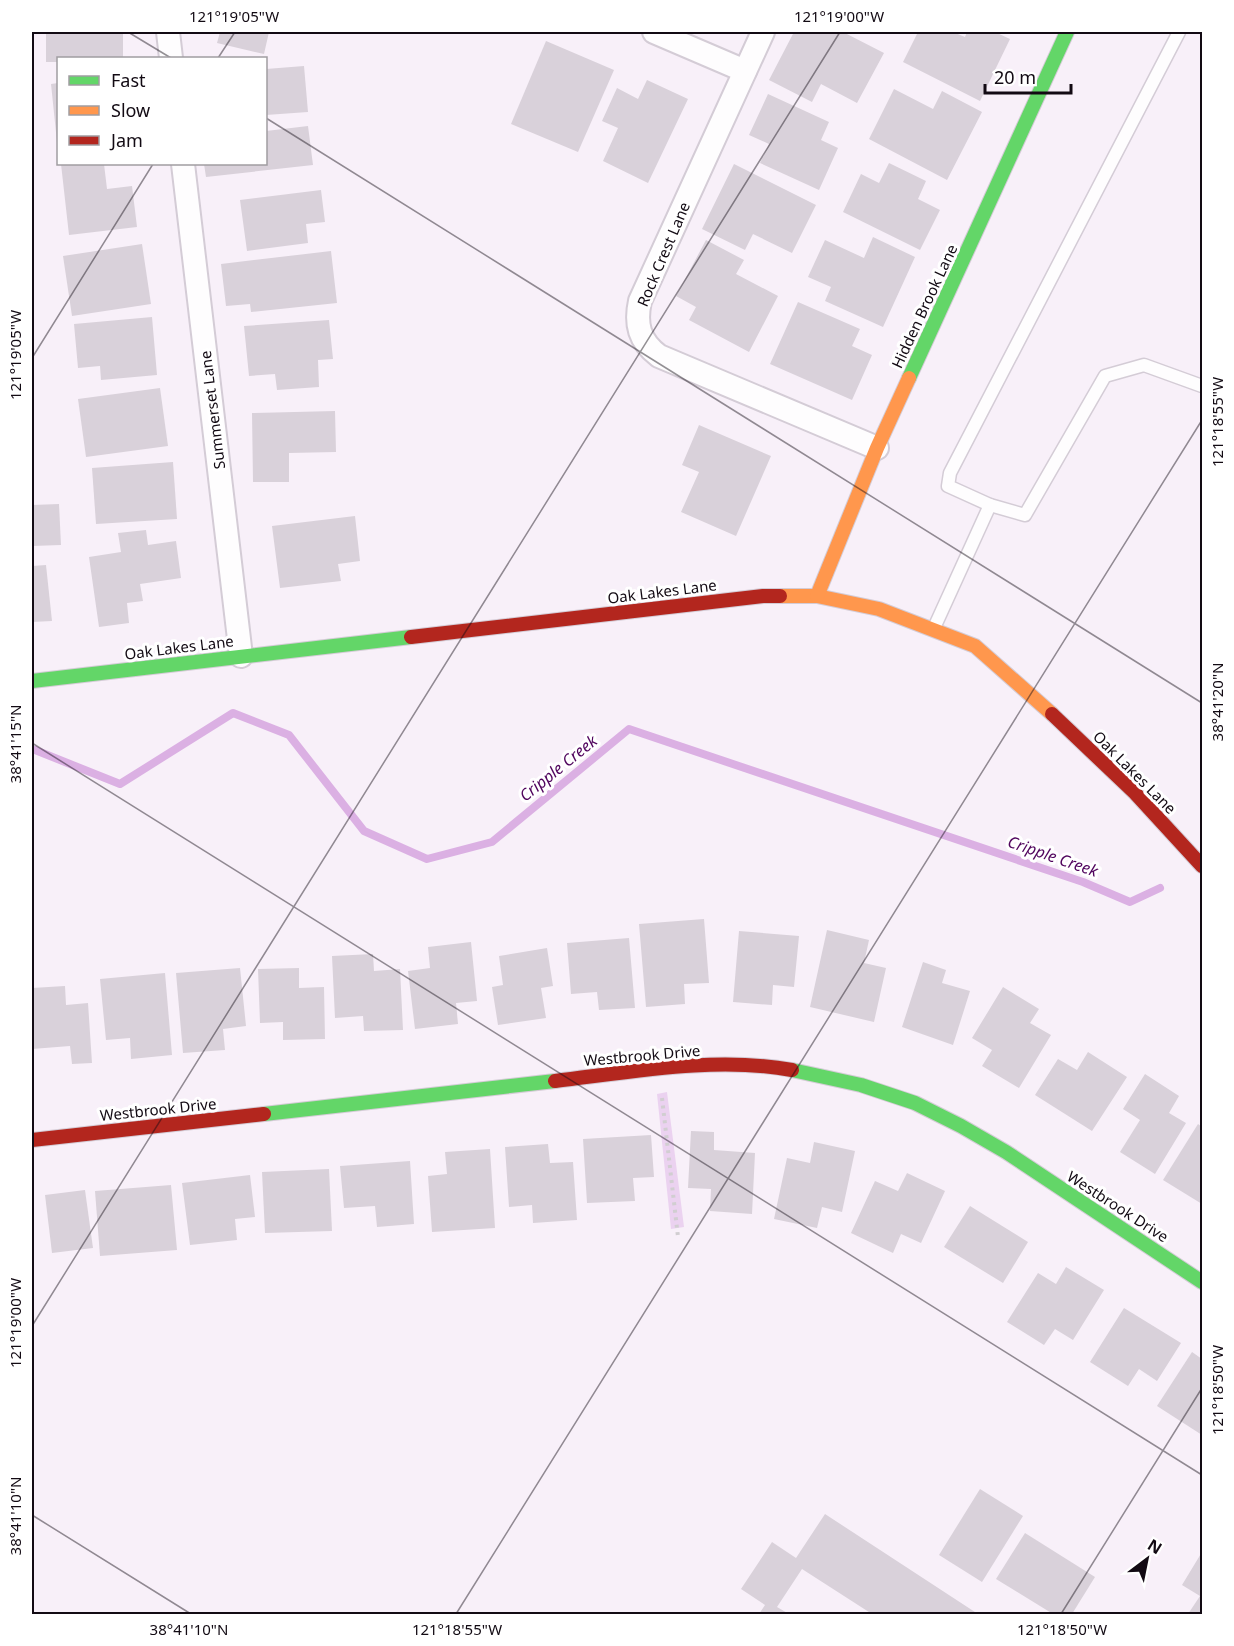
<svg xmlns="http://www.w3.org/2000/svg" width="1234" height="1646" viewBox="0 0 1234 1646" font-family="'Noto Sans',sans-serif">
<rect width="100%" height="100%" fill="#f8f0f9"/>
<path fill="#ebd2f0" d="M667,1092L684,1227L671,1229L657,1094Z"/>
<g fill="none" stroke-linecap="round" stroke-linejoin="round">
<path stroke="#dbb0e3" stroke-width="8" d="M32,750H35L120,784L233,713L289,735L364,831L427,859L492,842L629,729L1083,882L1130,902L1160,888"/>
</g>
<g fill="#d9d1da">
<path d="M46,32H123V58H58V62H46Z"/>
<path d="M220,32H269L264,54L217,43Z"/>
<path d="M794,32H843L884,53L857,103L821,84L812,102L769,80Z"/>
<path d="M918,32H953L965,37L967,32H995L1010,39L980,101L903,62Z"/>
<path d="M546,41L614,70L578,152L511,124Z"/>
<path d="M304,66L308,112L266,115V69Z"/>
<path d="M647,80L688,99L648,183L603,161L618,128L602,121L617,88L638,99Z"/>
<path d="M58,83V141L57,142L51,84Z"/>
<path d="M894,89L933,109L942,91L982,112L947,180L869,139Z"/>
<path d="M768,94L829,122L821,140L838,148L819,190L760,163L769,144L749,135Z"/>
<path d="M308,126L313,165L206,177L204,164H266V131Z"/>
<path d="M889,163L926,181L918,199L940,210L920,250L843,212L861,174L879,183Z"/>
<path d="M61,164H104L107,189L132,186L137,227L69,235Z"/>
<path d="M734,164L816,205L792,253L753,234L745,250L702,229Z"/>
<path d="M321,190L325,222L306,224L308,243L247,251L240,200Z"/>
<path d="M873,237L915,257L883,327L825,301L831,287L808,277L825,240L864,258Z"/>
<path d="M706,240L744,260L736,274L778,296L749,352L689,320L696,307L676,296Z"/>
<path d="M142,244L151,304L72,316L63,256Z"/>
<path d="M331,251L337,303L251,312L250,304L226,306L221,264Z"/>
<path d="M798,302L860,329L852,346L872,355L852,400L770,364Z"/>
<path d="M152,317L157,375L101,380L100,366L78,368L74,324Z"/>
<path d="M329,320L333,359L318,360L319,387L277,390L275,374L249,376L244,326Z"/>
<path d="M160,388L168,446L86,457L78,399Z"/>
<path d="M335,411L336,452L289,453V482H253L252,413Z"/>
<path d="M699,425L771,456L736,536L681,512L699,472L682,465Z"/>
<path d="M173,462L177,519L96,524L92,468Z"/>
<path d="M59,504L61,545L32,546V505Z"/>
<path d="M355,516L360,561L338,564L341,581L280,588L272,526Z"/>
<path d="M146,530L148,545L176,541L181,578L140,584L143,601L127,603L129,623L99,627L89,557L121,552L118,533Z"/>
<path d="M46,565L52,621L32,622V566Z"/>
<path d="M704,919L709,983L684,984L685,1004L646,1007L639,924Z"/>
<path d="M827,930L869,940L864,963L886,968L874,1022L810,1007Z"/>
<path d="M739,931L799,936L794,987L773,985L772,1005L733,1002Z"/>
<path d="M629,938L635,1008L599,1010L597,992L571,994L567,943Z"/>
<path d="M471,942L477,1001L456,1003L458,1024L415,1029L408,971L430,968L428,947Z"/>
<path d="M547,948L553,986L541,988L546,1018L498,1025L492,987L503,985L499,956Z"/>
<path d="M373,954L374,971L400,969L403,1030L364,1031L363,1016L335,1018L332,956Z"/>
<path d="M923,962L946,970L942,983L970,991L953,1045L902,1027Z"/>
<path d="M240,968L246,1026L223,1029L225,1050L183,1053L176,973Z"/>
<path d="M299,968V988L324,987L325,1039L283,1040V1022L260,1023L258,969Z"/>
<path d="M165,973L172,1055L131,1059L130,1038L106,1040L100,979Z"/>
<path d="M65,986L66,1005L88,1003L92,1063L72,1064L70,1046L32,1049V988Z"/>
<path d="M1003,987L1039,1009L1030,1023L1051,1035L1019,1088L982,1066L992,1050L972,1038Z"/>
<path d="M1088,1052L1127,1077L1092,1131L1035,1095L1058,1059L1077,1070Z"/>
<path d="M1145,1074L1179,1096L1169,1113L1186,1123L1155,1174L1120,1152L1140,1120L1123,1109Z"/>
<path d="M1198,1124L1202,1127V1204L1163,1180Z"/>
<path d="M691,1131L714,1132V1150L755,1153L752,1214L710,1211L711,1189L688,1188Z"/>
<path d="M651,1135L654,1177L633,1178L635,1201L587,1203L583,1139Z"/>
<path d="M814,1142L855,1151L842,1212L822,1207L817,1228L774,1219L787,1158L810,1163Z"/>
<path d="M548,1144L550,1163L573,1162L577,1220L533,1223L532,1205L509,1207L505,1147Z"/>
<path d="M490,1149L495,1228L432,1232L428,1176L447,1174L445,1152Z"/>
<path d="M410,1161L414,1224L377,1227L375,1206L344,1208L340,1166Z"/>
<path d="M329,1169L332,1231L265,1233L262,1172Z"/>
<path d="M907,1173L945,1191L921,1243L901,1234L893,1253L851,1233L875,1181L898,1191Z"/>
<path d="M250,1175L255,1217L235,1219L237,1240L190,1245L182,1183Z"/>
<path d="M171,1185L177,1250L100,1256L95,1191Z"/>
<path d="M85,1190L93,1248L52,1253L45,1195Z"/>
<path d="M970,1206L1028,1242L1003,1283L944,1247Z"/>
<path d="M1066,1267L1104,1290L1073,1340L1055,1329L1044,1345L1007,1322L1038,1273L1056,1284Z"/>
<path d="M1124,1308L1181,1343L1157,1381L1139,1369L1128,1386L1090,1362Z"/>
<path d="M1192,1352L1202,1359V1435L1157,1406Z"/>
<path d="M980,1489L1023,1516L982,1582L939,1555Z"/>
<path d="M825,1514L978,1614H872L802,1569L777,1607L789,1614H759L765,1605L741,1589L772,1542L796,1558Z"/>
<path d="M1025,1533L1095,1577L1072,1614H1053L996,1579Z"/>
<path d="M1202,1552V1614H1188L1200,1596L1182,1585Z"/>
</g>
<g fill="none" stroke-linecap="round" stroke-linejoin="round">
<g stroke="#d4ccd6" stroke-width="15">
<g id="lane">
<path d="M1179,32L950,473L948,486L990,505L1025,515L1105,376L1144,365L1202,386"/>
<path d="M934,628L990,505"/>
</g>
</g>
<g stroke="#d4ccd6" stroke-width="26">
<g id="street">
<path d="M168,32L171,58"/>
<path d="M654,32L745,71"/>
<path d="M763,32L640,301C635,324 639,341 659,356L877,448"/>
<path d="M183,164L241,656"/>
</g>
</g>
<g stroke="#d4ccd6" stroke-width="16">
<g id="fast">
<path d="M909,378L1067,32"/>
<path d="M32,681L411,637"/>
<path d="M792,1070L861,1085L915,1103L961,1126L1006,1152L1202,1282"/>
<path d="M264,1114L555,1081"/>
</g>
</g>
<g stroke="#d4ccd6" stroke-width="16">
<g id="slow">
<path d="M780,596H817L879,609L975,646L1052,714"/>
<path d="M817,596L877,448L909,378"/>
</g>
</g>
<g stroke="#d4ccd6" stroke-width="16">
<g id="jam">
<path d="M411,637L763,596H780"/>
<path d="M1052,714L1135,793L1202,866"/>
<path d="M555,1081C631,1072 716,1056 792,1070"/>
<path d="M32,1140L264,1114"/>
</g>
</g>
<path stroke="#d1ced1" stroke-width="4" stroke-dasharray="3 4.5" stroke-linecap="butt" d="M662,1098L678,1237"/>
<use href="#lane" stroke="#fefdfe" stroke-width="12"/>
<use href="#street" stroke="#fefdfe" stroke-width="22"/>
<use href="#fast" stroke="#63d668" stroke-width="14"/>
<use href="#slow" stroke="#ff974d" stroke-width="14"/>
<use href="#jam" stroke="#b3261e" stroke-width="14"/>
</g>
<path fill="none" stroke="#120a13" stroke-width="1.5" stroke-opacity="0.45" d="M128,32L171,58M218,58L235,32M266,118L1202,703M32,358L153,164M32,743L1202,1475M32,1326L840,32M32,1515L191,1614M456,1614L1202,420M1061,1614L1202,1388"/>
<g text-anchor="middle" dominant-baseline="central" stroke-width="6" stroke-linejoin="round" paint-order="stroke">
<g font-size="15" fill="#120a13" stroke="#fff">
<text transform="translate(663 254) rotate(-67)">Rock Crest Lane</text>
<text transform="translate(924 306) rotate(-65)">Hidden Brook Lane</text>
<text transform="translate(212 410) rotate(-97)">Summerset Lane</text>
<text transform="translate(662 591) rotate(-7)">Oak Lakes Lane</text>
<text transform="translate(179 647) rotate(-7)">Oak Lakes Lane</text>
<text transform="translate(1135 772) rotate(45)">Oak Lakes Lane</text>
<text transform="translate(642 1055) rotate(-5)">Westbrook Drive</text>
<text transform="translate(158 1109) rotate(-6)">Westbrook Drive</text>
<text transform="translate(1118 1206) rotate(33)">Westbrook Drive</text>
</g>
<g font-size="16" font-style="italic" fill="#50045d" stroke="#fff">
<text transform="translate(558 768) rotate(-39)">Cripple Creek</text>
<text transform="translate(1053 856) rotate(19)">Cripple Creek</text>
</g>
</g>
<rect width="1234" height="1646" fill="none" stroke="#ffffff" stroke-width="66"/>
<rect x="57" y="57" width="210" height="108" fill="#ffffff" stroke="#a09da1" stroke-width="1.5"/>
<rect x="69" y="76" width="30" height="9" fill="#63d668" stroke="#a09da1" stroke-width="1.5"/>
<text x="111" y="87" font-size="18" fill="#120a13">Fast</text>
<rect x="69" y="106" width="30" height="9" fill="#ff974d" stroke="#a09da1" stroke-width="1.5"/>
<text x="111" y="117" font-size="18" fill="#120a13">Slow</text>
<rect x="69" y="136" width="30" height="9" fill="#b3261e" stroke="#a09da1" stroke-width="1.5"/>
<text x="111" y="147" font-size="18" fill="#120a13">Jam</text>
<g transform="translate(1147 1559) rotate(32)" stroke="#ffffff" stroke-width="4.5" paint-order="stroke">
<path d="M0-4.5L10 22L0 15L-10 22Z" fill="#120a13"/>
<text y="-9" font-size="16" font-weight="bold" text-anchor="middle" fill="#120a13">N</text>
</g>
<path d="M985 84v9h86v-9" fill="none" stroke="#120a13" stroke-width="3"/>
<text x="994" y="84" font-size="18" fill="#120a13" stroke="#ffffff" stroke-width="4.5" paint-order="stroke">20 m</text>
<rect x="33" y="33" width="1168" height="1580" fill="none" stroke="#120a13" stroke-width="2"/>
<g font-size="15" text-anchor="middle" fill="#120a13">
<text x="234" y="22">121°19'05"W</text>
<text x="839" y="22">121°19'00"W</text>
<text transform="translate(16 355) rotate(-90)" y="5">121°19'05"W</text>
<text transform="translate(1218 422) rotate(-90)" y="5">121°18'55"W</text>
<text transform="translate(1218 702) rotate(-90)" y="5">38°41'20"N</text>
<text transform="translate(16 744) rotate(-90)" y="5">38°41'15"N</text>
<text transform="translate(16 1323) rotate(-90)" y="5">121°19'00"W</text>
<text transform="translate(1218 1390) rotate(-90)" y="5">121°18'50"W</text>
<text transform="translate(16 1516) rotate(-90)" y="5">38°41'10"N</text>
<text x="189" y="1635">38°41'10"N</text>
<text x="457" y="1635">121°18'55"W</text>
<text x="1062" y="1635">121°18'50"W</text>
</g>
</svg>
